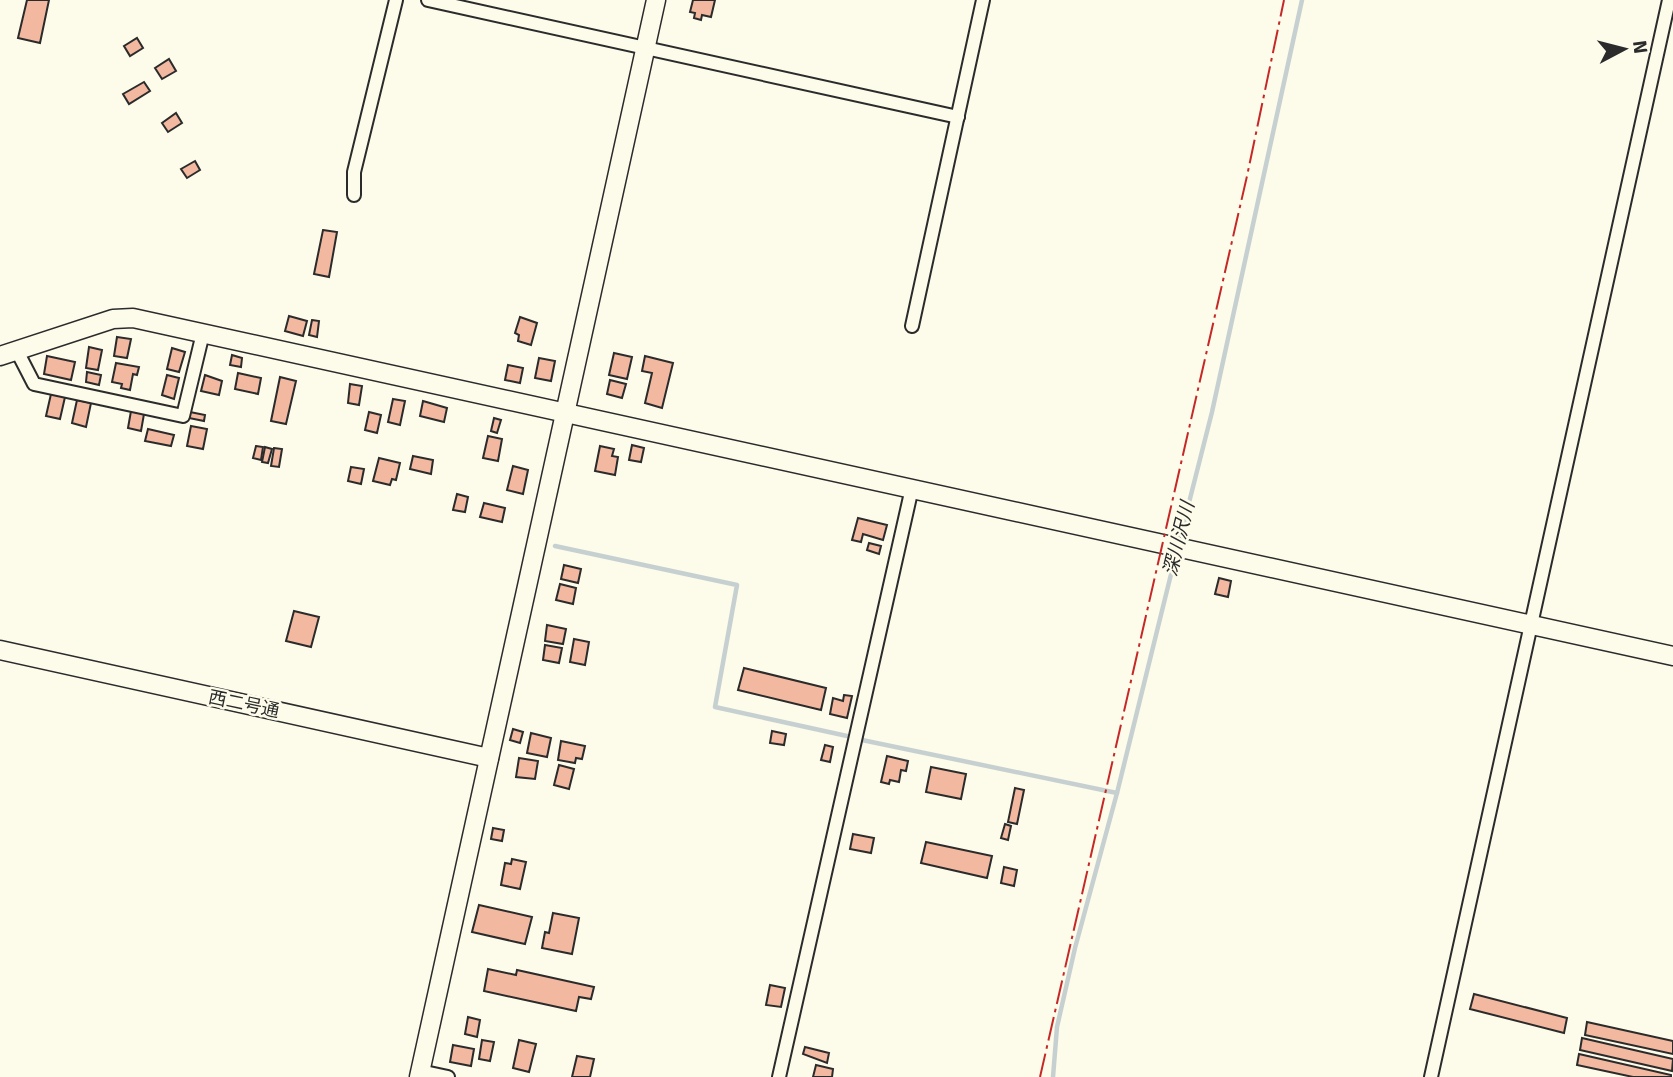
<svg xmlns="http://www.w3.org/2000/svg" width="1673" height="1077" viewBox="0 0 1673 1077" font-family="Signika,'Noto Sans JP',sans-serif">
<rect width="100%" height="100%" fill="#fdfbea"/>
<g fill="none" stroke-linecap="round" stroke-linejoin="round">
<g stroke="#c7d0d0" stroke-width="4.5">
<path d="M1179,542L1212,412L1302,0"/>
<path d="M555,546L737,585L715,707L847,736"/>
<path d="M862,740L1117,793"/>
<path d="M1053,1077L1057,1027L1075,948L1117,793L1177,550"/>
</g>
</g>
<g fill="#f2b8a0" stroke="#2b2b2b" stroke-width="2">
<path d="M27,0H49L40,43L18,38Z"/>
<path d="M693,0H715L711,17L702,15L701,20L694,18L695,13L690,12Z"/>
<path d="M137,38L143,48L130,56L124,46Z"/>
<path d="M169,59L176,71L162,79L155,68Z"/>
<path d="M144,82L150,91L129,104L123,94Z"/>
<path d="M176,113L182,123L168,132L162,123Z"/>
<path d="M195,161L200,170L187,178L181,169Z"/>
<path d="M323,230L337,232L329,277L314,274Z"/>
<path d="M289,316L307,321L303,336L285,331Z"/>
<path d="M520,317L537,323L531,345L518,341L519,335L515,333Z"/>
<path d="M312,320L319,321L317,337L309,335Z"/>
<path d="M117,337L131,339L127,358L114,356Z"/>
<path d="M89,347L102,350L98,370L86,368Z"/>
<path d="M172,348L185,352L179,372L167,369Z"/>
<path d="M614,353L632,357L627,379L609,375Z"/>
<path d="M232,355L242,358L241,367L230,365Z"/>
<path d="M47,356L75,362L71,380L44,374Z"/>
<path d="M645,356L673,363L662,408L645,403L652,373L642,371Z"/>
<path d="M539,358L555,361L551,381L535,378Z"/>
<path d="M116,363L139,367L137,375L133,374L130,390L121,388L122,384L112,382Z"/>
<path d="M508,365L523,368L520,383L505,380Z"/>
<path d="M87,372L101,375L99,385L86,382Z"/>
<path d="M238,373L261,378L258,394L235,389Z"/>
<path d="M167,375L179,378L174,399L162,395Z"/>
<path d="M205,375L222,381L219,395L201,391Z"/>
<path d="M280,377L296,381L286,424L271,421Z"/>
<path d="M610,380L626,384L622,398L607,394Z"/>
<path d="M350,384L362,386L359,405L348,403Z"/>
<path d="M51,394L65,397L60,419L46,416Z"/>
<path d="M393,399L405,401L400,425L388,422Z"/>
<path d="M77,400L91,403L86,427L72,423Z"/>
<path d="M423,401L447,408L444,422L420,416Z"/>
<path d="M131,411L144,414L141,431L128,428Z"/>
<path d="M190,412L205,415L204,421L189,418Z"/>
<path d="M369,412L381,415L377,433L365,430Z"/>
<path d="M494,418L501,420L497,433L491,431Z"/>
<path d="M191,426L207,429L203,449L187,446Z"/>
<path d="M148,429L174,435L171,446L145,441Z"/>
<path d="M488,436L502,439L498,461L483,458Z"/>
<path d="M632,445L644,448L641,462L629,460Z"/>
<path d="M256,446L263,447L261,460L253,458Z"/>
<path d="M600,446L614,449L612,456L618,457L615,475L595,471Z"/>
<path d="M265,447L272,449L268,463L262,462Z"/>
<path d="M274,448L282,449L279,467L271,466Z"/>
<path d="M413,456L433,460L431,474L410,469Z"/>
<path d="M379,458L400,463L396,480L392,479L390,485L373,481Z"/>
<path d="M513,466L528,470L523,494L507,490Z"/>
<path d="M351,467L364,469L361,484L348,481Z"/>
<path d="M457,494L468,497L465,512L453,510Z"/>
<path d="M484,503L505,508L502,522L480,517Z"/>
<path d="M858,518L887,525L883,540L863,534L861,542L852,540Z"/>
<path d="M869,543L881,546L879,554L867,550Z"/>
<path d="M564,565L581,569L578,583L561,579Z"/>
<path d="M1219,578L1231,581L1228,597L1215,594Z"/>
<path d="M560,584L576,588L573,604L556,600Z"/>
<path d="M294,611L319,617L311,647L286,641Z"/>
<path d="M547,625L566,629L563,644L545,641Z"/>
<path d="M574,639L589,642L585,665L570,662Z"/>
<path d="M545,645L562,648L559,663L543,660Z"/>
<path d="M744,668L826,688L821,710L738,690Z"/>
<path d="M844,695L852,696L847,718L830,714L833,698L843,701Z"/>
<path d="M513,729L523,732L520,743L510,740Z"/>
<path d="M772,731L786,734L784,745L770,743Z"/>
<path d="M531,733L551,738L547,757L527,753Z"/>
<path d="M561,741L585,746L582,759L576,758L575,763L558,760Z"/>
<path d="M825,745L833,747L830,762L821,760Z"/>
<path d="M887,756L908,761L906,771L901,770L899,782L890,780L889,784L881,782Z"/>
<path d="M519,758L538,761L535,779L516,777Z"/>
<path d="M559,765L574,769L569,789L554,785Z"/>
<path d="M931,767L966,774L961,799L926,792Z"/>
<path d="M1015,788L1024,790L1017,824L1008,822Z"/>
<path d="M1005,824L1011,826L1008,840L1001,838Z"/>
<path d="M493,828L504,830L502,841L491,839Z"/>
<path d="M853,834L874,838L871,853L850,849Z"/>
<path d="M926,842L992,856L987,878L921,863Z"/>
<path d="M512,859L526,862L520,889L501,885L505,863L511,864Z"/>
<path d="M1004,867L1017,870L1014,886L1001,883Z"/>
<path d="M479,905L532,917L525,944L472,932Z"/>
<path d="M553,913L579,918L572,954L542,948L545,932L549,933Z"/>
<path d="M488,969L516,975L517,970L594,987L591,999L579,997L576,1011L484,991Z"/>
<path d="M770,985L785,988L781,1007L766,1005Z"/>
<path d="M1474,994L1567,1018L1564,1033L1470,1009Z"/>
<path d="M468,1017L480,1020L477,1037L465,1034Z"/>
<path d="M1587,1022L1673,1041V1054L1585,1035Z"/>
<path d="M1582,1038L1673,1059L1672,1071L1580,1050Z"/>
<path d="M482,1040L494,1042L490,1061L479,1059Z"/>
<path d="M519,1040L536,1044L529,1072L513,1068Z"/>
<path d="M453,1045L474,1049L471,1066L450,1062Z"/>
<path d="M805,1047L829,1053L827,1063L803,1054Z"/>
<path d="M1579,1054L1671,1075V1077H1633L1577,1065Z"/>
<path d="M577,1056L594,1059L590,1077H572Z"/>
<path d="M816,1065L833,1069L832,1077H813Z"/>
</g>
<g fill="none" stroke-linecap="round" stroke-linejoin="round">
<g stroke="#2b2b2b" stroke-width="16">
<g id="street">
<path d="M428,0L958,117"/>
<path d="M354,195V172L396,0"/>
<path d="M912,326L983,0"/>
<path d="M17,351L34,384L183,416L203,333"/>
<path d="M420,1071L448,1077"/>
<path d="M779,1077L912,488"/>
<path d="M1431,1077L1669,0"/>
</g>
</g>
<g stroke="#2b2b2b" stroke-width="21">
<g id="secondary">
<path d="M0,356L113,319L133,318L1673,656"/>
<path d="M0,650L489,758"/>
<path d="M419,1077L656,0"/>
</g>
</g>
<use href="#street" stroke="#fdfbea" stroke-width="12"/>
<use href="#secondary" stroke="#fdfbea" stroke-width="18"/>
<path stroke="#c62828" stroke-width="2" stroke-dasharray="24 5 3.5 5" stroke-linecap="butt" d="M1040,1077L1247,176L1284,0"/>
</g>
<g text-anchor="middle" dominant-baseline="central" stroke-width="5" stroke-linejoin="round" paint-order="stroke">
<g font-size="18" fill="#2b2b2b" stroke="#fdfbea">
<text transform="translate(244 704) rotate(12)">西二号通</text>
</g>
<g font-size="19" font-style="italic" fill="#2b2b2b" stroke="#fdfbea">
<text transform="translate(1179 539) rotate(-76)">深川沢川</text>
</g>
</g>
<g transform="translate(1624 49) rotate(83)" stroke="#fdfbea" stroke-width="5" paint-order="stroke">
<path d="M0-5L12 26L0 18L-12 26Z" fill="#2b2b2b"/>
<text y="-10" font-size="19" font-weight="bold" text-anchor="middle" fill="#2b2b2b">N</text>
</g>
</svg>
